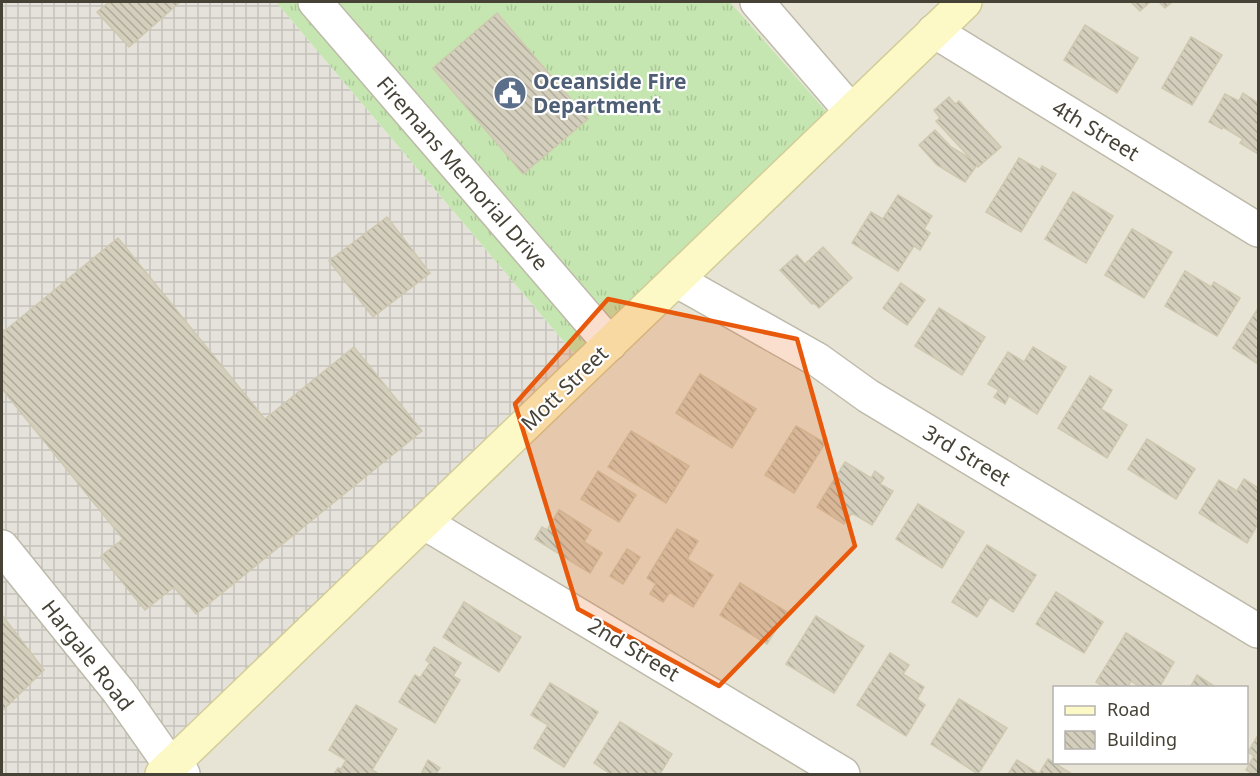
<svg xmlns="http://www.w3.org/2000/svg" width="1260" height="776" viewBox="0 0 1260 776" font-family="'Noto Sans',sans-serif">
<defs>
<pattern id="industrial-grid" width="8" height="8" patternUnits="userSpaceOnUse" patternTransform="scale(1.5)"><rect width="8" height="8" fill="#e5e2db"/><path d="M0 4h8M4 0v8" fill="none" stroke="#c6c3bd"/></pattern>
<pattern id="grass-tufts" width="24" height="20" patternUnits="userSpaceOnUse" patternTransform="scale(1.5)"><rect width="24" height="20" fill="#c5e6b0"/><path d="M3 7l-1-3M5 7V3M7 7l1-3M15 17l-1-3M17 17v-4M19 17l1-3" fill="none" stroke="#abc698"/></pattern>
<pattern id="building-back-hatch" width="6" height="6" patternUnits="userSpaceOnUse" patternTransform="scale(1.5)"><rect width="6" height="6" fill="#d4cfbc"/><path d="M-1 5l2 2M0 0l6 6M5-1l2 2" fill="none" stroke="#aeaa9a"/></pattern>
</defs>
<rect width="100%" height="100%" fill="#f3f1e7"/>
<path fill="#e7e4d5" fill-rule="evenodd" d="M730,2H940L945,10L954,2H1258V774H158L833,119ZM1054,688H1246V762H1054Z"/>
<path fill="url(#industrial-grid)" d="M2,2H276L582,363L158,774H2Z"/>
<path fill="url(#grass-tufts)" d="M276,2H730L833,119L582,363Z"/>
<g fill="url(#building-back-hatch)" stroke="#cfc8b0" stroke-width="1.5">
<path d="M109,2H180L129,47L97,12Z"/>
<path d="M1131,2H1150L1140,11Z"/>
<path d="M1159,2H1172L1165,8Z"/>
<path d="M497,13L588,119L523,174L433,68Z"/>
<path d="M1085,25L1138,58L1117,93L1064,60Z"/>
<path d="M1191,37L1222,55L1192,105L1162,88Z"/>
<path d="M1243,93L1258,103V154L1240,143L1243,139L1223,127L1222,129L1209,122L1225,94L1239,101Z"/>
<path d="M949,97L955,104L959,101L1001,147L978,167L977,165L965,182L937,165L919,145L935,130L951,147L971,159L936,121L940,118L934,110Z"/>
<path d="M1019,158L1040,170L1042,166L1056,174L1021,232L986,212Z"/>
<path d="M1073,192L1113,216L1086,263L1045,239Z"/>
<path d="M898,195L932,216L924,229L930,233L920,250L914,246L898,271L852,243L871,212L883,219Z"/>
<path d="M387,217L430,273L373,317L329,261Z"/>
<path d="M1132,229L1172,252L1144,298L1105,275Z"/>
<path d="M118,238L265,419L354,347L422,431L196,614L174,587L145,610L101,556L123,539L2,389V333Z"/>
<path d="M823,247L852,278L819,308L814,303L812,304L780,270L797,255L805,264Z"/>
<path d="M1185,271L1211,287L1214,282L1240,298L1217,336L1165,306Z"/>
<path d="M901,283L925,300L907,325L883,308Z"/>
<path d="M939,308L985,337L962,375L915,346Z"/>
<path d="M1257,310L1258,311V364L1233,348Z"/>
<path d="M1033,347L1066,367L1037,414L1009,396L1005,404L994,397L999,390L988,384L1008,352L1024,362Z"/>
<path d="M700,374L756,409L732,448L676,413Z"/>
<path d="M1090,376L1112,390L1101,409L1127,425L1107,458L1058,428Z"/>
<path d="M796,426L825,443L794,493L765,475Z"/>
<path d="M631,431L689,466L666,503L608,467Z"/>
<path d="M1147,439L1195,469L1176,499L1128,469Z"/>
<path d="M845,462L871,478L875,471L884,478L880,484L893,491L872,525L852,513L844,524L817,507Z"/>
<path d="M598,471L636,495L619,522L581,499Z"/>
<path d="M1244,479L1258,488V524L1247,543L1199,513L1219,480L1237,491Z"/>
<path d="M918,504L964,532L942,568L896,539Z"/>
<path d="M559,510L591,530L584,542L602,553L590,573L535,539L542,527L547,530Z"/>
<path d="M677,529L698,541L687,559L713,575L693,607L670,592L663,602L650,594L656,584L647,578Z"/>
<path d="M987,545L1036,575L1013,612L990,597L977,617L952,602Z"/>
<path d="M627,549L640,557L623,584L610,576Z"/>
<path d="M740,583L787,612L767,644L720,615Z"/>
<path d="M1056,592L1103,622L1084,653L1036,624Z"/>
<path d="M464,602L521,637L499,672L443,637Z"/>
<path d="M2,615L44,670L2,711Z"/>
<path d="M816,616L864,646L834,693L786,664Z"/>
<path d="M1126,633L1174,662L1159,688H1142L1131,681L1127,688H1106L1096,682Z"/>
<path d="M434,647L461,663L453,676L460,680L435,723L399,702L415,675L420,678L430,663L426,660Z"/>
<path d="M890,653L909,665L903,674L924,687L917,699L925,705L906,736L857,705Z"/>
<path d="M1197,675L1217,688H1190Z"/>
<path d="M550,683L598,712L564,767L534,748L548,725L531,715Z"/>
<path d="M959,699L1007,728L978,774L931,744Z"/>
<path d="M356,705L397,729L372,770L379,774H334L338,768L341,769L346,760L329,750Z"/>
<path d="M620,722L672,754L660,774H608L609,773L594,763Z"/>
<path d="M1258,735V774H1253L1246,770L1254,756L1248,752Z"/>
<path d="M1048,759L1072,774H1008L1017,760L1039,774Z"/>
<path d="M428,760L440,768L436,774H427L422,772Z"/>
</g>
<g fill="none" stroke-linecap="round" stroke-linejoin="round">
<g stroke="#bebaaa" stroke-width="36">
<g id="street">
<path d="M315,2L610,344"/>
<path d="M757,2L851,111"/>
<path d="M934,31L1258,230"/>
<path d="M676,280L818,360L868,396L1258,631"/>
<path d="M425,523L843,774"/>
<path d="M2,547L119,692L171,766L183,774"/>
</g>
</g>
<g stroke="#d2cc98" stroke-width="36">
<path id="secondary" d="M162,774L965,2"/>
</g>
<use href="#street" stroke="#fff" stroke-width="33"/>
<use href="#secondary" stroke="#fdf9c7" stroke-width="33"/>
</g>
<path fill="#e8590c" fill-opacity="0.2" stroke="#e8590c" stroke-width="4.5" stroke-linejoin="round" d="M608,299L797,339L855,546L719,686L578,609L515,404Z"/>
<defs>
<g id="civic-disc" transform="scale(1.725)"><circle r="9.5" fill="#5c6f8a" stroke="#fff"/><path d="M-.6-6.5H3V-4.5H.6V-3L4-1V1h2V6H-6V1h2V-1L-.6-3ZM-1.2 2.5V6h2.4V2.5Z" fill="#fff"/></g>
</defs>
<g fill-rule="evenodd">
<use href="#civic-disc" x="510" y="93"/>
</g>
<g text-anchor="middle" dominant-baseline="central" stroke-width="4.5" stroke-linejoin="round" paint-order="stroke">
<g font-size="21" font-weight="bold" fill="#4e5e75" stroke="#fff" text-anchor="start">
<text x="533" y="81">Oceanside Fire<tspan x="533" dy="24">Department</tspan></text>
</g>
<g font-size="21" fill="#464236" stroke="#fff">
<text transform="translate(1096 130) rotate(31)">4th Street</text>
<text transform="translate(463 173) rotate(49)">Firemans Memorial Drive</text>
<text transform="translate(564 388) rotate(-44)">Mott Street</text>
<text transform="translate(967 455) rotate(31)">3rd Street</text>
<text transform="translate(634 649) rotate(31)">2nd Street</text>
<text transform="translate(88 655) rotate(52)">Hargale Road</text>
</g>
</g>
<rect width="1260" height="776" fill="none" stroke="#464236" stroke-width="6"/>
<rect x="1053" y="686" width="195" height="78" fill="#ffffff" stroke="#b5b3af" stroke-width="1.5"/>
<rect x="1065" y="706" width="30" height="9" fill="#fdf9c7" stroke="#b5b3af" stroke-width="1.5"/>
<text x="1107" y="716" font-size="18" fill="#464236">Road</text>
<rect x="1065" y="731" width="30" height="18" fill="url(#building-back-hatch)" stroke="#b5b3af" stroke-width="1.5"/>
<text x="1107" y="746" font-size="18" fill="#464236">Building</text>
</svg>
